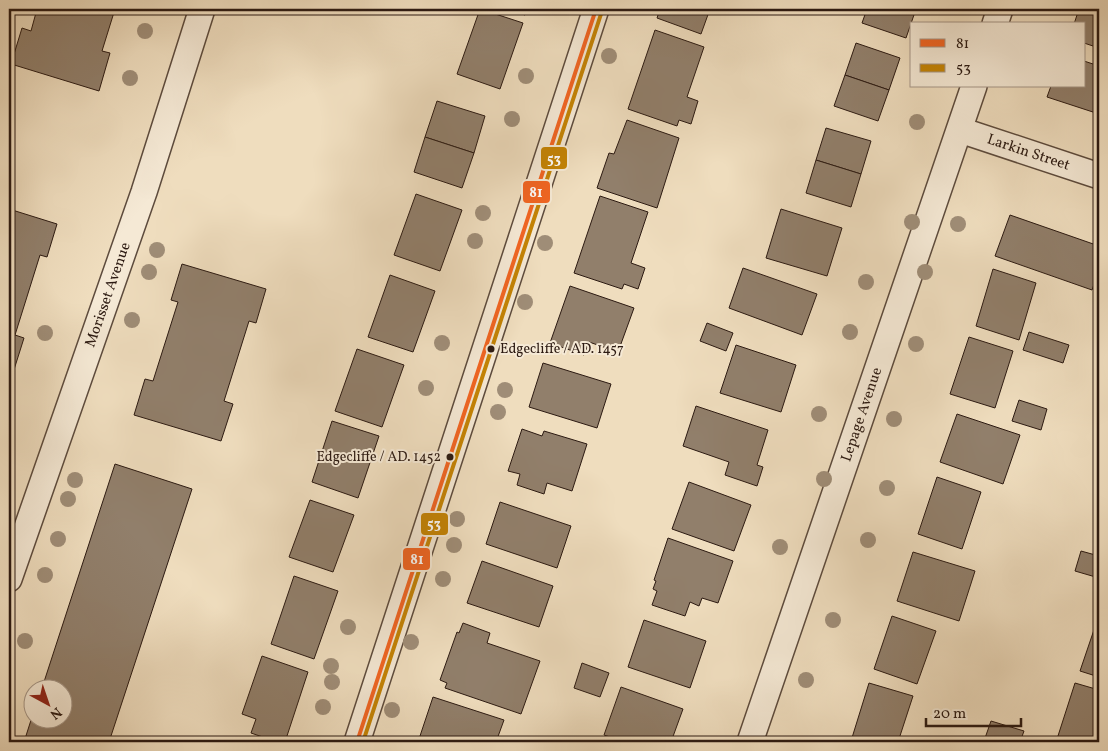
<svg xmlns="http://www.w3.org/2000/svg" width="1108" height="751" viewBox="0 0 1108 751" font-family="Vollkorn,serif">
<rect width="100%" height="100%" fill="#efddbe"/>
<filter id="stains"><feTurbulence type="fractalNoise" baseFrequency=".004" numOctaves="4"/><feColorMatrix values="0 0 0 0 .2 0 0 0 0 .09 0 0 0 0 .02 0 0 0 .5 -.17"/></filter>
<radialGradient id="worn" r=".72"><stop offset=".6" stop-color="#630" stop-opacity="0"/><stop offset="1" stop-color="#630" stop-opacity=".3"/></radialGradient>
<g fill="#917f6b" stroke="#2c1a12">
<path d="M37,9H115L102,51L110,53L99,91L11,64L22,28L31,31Z"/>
<path d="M480,9L523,23L500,89L457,74Z"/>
<path d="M506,9H527L525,15Z"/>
<path d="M660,9H710L701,34L657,18Z"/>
<path d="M867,9H916L906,38L862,23Z"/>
<path d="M1079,9H1099V48L1084,43V24H1074Z"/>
<path d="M655,30L704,47L687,97L698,101L691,124L679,120L677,126L628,109Z"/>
<path d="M856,43L900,58L889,90L845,75Z"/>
<path d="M1084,61L1099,66V114L1047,97L1051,86H1084Z"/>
<path d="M845,75L889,90L878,121L834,106Z"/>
<path d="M437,101L485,116L474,153L425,137Z"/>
<path d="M627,120L679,138L657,208L597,188L609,153L614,154Z"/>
<path d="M826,128L871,141L861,174L816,160Z"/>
<path d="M425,137L474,153L462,188L414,172Z"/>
<path d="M816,160L861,174L851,207L806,193Z"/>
<path d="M416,194L462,210L440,271L394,255Z"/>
<path d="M600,196L648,212L631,263L645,268L638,289L624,284L622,289L574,273Z"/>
<path d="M9,209L57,224L47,257L40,255L15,335L24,338L12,376L9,375Z"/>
<path d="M781,209L842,228L827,276L766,258Z"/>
<path d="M1010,215L1099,246V270L1092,290L995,256Z"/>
<path d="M182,264L266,289L256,323L249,321L224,401L233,404L221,441L134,415L145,379L153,381L178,302L171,300Z"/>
<path d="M743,268L817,294L802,335L729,308Z"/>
<path d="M993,269L1036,283L1019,340L976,326Z"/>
<path d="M390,275L435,291L413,352L368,337Z"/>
<path d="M570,286L634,308L618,352L589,342L584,355L550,343Z"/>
<path d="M707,323L733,333L726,351L700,341Z"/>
<path d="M1029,332L1069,345L1063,363L1023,350Z"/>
<path d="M969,337L1013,351L995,408L950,394Z"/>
<path d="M736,345L796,365L781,412L720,393Z"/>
<path d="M357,349L404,365L382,427L335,411Z"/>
<path d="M543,363L611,384L597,428L529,407Z"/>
<path d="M1019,400L1047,409L1041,430L1012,421Z"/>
<path d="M696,406L768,430L757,465L763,467L757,486L725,475L729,462L683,446Z"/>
<path d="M957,414L1020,435L1003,484L940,462Z"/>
<path d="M332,421L379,436L358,498L312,482Z"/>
<path d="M522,429L542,436L544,431L587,444L572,491L547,483L544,494L517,485L520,474L508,471Z"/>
<path d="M115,464L192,489L109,742H24L32,717V718H62V688H42Z"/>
<path d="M937,477L981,492L962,549L918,534Z"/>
<path d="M689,482L751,505L734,551L672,529Z"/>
<path d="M310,500L354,515L333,572L289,557Z"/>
<path d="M500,502L571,526L557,568L486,544Z"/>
<path d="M668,538L733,561L718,603L702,598L699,606L690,602L685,616L652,605L657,591L653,589L656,581L654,580Z"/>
<path d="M1081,551L1099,556V578L1075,571Z"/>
<path d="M913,552L975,571L959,621L897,601Z"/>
<path d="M482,561L553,586L539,627L467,603Z"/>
<path d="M294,576L338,591L314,659L271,644Z"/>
<path d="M1099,615V677L1080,671Z"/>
<path d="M892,616L936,631L917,684L874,669Z"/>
<path d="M644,620L706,641L690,688L628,667Z"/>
<path d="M463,623L490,633L487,643L540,661L521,714L445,688L447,683L440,680L457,632L459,633Z"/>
<path d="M262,656L308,672L285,742H277L251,733L256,719L242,714Z"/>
<path d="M582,663L609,673L600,697L574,688Z"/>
<path d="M869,683L913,696L898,742H856L851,741Z"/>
<path d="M1075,683L1099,690V742H1068L1057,739Z"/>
<path d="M621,687L683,709L671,742H625L604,735Z"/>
<path d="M433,697L504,720L496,742H430L419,739Z"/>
<path d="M991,721L1024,731L1020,742L984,741Z"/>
</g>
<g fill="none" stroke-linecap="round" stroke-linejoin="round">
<g stroke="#5d4b3d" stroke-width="28">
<g id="minor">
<path d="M995,24L1000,9"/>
<path id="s1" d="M960,130L1099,176"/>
<path id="s2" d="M9,579L144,192L202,9"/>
<path d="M357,742L596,9"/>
<path id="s3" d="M750,742L974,86"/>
</g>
</g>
<use href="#minor" stroke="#f5e9d5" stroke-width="25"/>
<g stroke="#f5e9d5" stroke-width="8">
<path id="bus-1" d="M357,742L596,9"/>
</g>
<g stroke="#f5e9d5" stroke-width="8">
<path id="bus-2" d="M363,742L602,11"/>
</g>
<use href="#bus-1" stroke="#f26522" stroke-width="4"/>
<use href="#bus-2" stroke="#c48304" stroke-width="4"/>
</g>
<g fill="#9f8d77">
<circle cx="145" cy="31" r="8"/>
<circle cx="609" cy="56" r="8"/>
<circle cx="526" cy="76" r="8"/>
<circle cx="130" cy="78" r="8"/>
<circle cx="512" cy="119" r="8"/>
<circle cx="917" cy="122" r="8"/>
<circle cx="483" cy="213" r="8"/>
<circle cx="912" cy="222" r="8"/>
<circle cx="958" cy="224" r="8"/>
<circle cx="475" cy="241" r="8"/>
<circle cx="545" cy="243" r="8"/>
<circle cx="157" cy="250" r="8"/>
<circle cx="149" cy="272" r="8"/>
<circle cx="925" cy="272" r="8"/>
<circle cx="866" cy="282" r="8"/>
<circle cx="525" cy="302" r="8"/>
<circle cx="132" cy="320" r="8"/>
<circle cx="850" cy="332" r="8"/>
<circle cx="45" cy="333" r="8"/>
<circle cx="442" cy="343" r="8"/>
<circle cx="916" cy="344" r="8"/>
<circle cx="426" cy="388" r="8"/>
<circle cx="505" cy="390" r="8"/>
<circle cx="498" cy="412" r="8"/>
<circle cx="819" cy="414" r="8"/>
<circle cx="894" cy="419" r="8"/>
<circle cx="824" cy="479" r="8"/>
<circle cx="75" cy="480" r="8"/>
<circle cx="887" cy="488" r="8"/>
<circle cx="68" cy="499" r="8"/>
<circle cx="457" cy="519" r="8"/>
<circle cx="58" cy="539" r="8"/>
<circle cx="868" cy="540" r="8"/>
<circle cx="454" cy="545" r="8"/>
<circle cx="780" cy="547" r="8"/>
<circle cx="45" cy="575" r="8"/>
<circle cx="443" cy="579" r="8"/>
<circle cx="833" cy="620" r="8"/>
<circle cx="348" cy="627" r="8"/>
<circle cx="25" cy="641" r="8"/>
<circle cx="411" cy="642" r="8"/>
<circle cx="331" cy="666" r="8"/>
<circle cx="806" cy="680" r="8"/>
<circle cx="332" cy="682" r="8"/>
<circle cx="323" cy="707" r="8"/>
<circle cx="392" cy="710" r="8"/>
</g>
<g fill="#2c1a12" stroke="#f5e9d5" stroke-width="2">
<circle cx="491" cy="349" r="4.5"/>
<circle cx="450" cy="457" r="4.5"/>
</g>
<g text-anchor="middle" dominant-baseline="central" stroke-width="4" stroke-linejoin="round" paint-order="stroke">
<g font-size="14" fill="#2c1a12" stroke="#f5e9d5" text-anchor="start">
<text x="500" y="349">Edgecliffe / AD. 1457</text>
<text x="441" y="457" text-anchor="end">Edgecliffe / AD. 1452</text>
</g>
<g font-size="15" fill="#2c1a12" stroke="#f5e9d5">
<text stroke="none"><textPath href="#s1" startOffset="72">Larkin Street</textPath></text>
<text stroke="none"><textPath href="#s2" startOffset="301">Morisset Avenue</textPath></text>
<text stroke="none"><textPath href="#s3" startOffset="346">Lepage Avenue</textPath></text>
</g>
</g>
<g stroke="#f5e9d5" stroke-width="2">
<rect x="540" y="146" width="28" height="24" rx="5" fill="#c48304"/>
<rect x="522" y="180" width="29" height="24" rx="5" fill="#f26522"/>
<rect x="420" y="512" width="29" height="24" rx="5" fill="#c48304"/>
<rect x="402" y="547" width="29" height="24" rx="5" fill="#f26522"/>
</g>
<g font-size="14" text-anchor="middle" font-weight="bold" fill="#fff">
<text x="554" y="163">53</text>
<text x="536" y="197">81</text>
<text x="434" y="528">53</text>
<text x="417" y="564">81</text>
</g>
<rect width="1108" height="751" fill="none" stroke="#efddbe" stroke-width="30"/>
<rect x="10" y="10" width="1088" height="731" fill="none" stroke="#2c1a12" stroke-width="2.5"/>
<rect x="15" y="15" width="1078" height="721" fill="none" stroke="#2c1a12"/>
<rect x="910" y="22" width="175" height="65" fill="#f5e9d5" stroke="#a59687"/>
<rect x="920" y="39" width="25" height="8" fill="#f26522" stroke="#a59687"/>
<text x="956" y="48" font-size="15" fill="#2c1a12">81</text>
<rect x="920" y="64" width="25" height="8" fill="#c48304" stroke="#a59687"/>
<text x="956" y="72" font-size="15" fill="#2c1a12">53</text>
<g transform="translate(48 704) rotate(140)"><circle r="24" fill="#f5e9d5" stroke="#a59687"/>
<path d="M0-4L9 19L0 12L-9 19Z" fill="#8f2418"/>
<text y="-8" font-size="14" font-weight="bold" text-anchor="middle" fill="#2c1a12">N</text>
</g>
<path d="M926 718v8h95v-8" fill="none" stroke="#2c1a12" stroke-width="2.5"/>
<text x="933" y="718" font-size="15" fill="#2c1a12" stroke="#f5e9d5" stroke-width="4" paint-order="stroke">20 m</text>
<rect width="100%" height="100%" filter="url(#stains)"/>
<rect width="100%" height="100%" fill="url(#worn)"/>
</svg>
